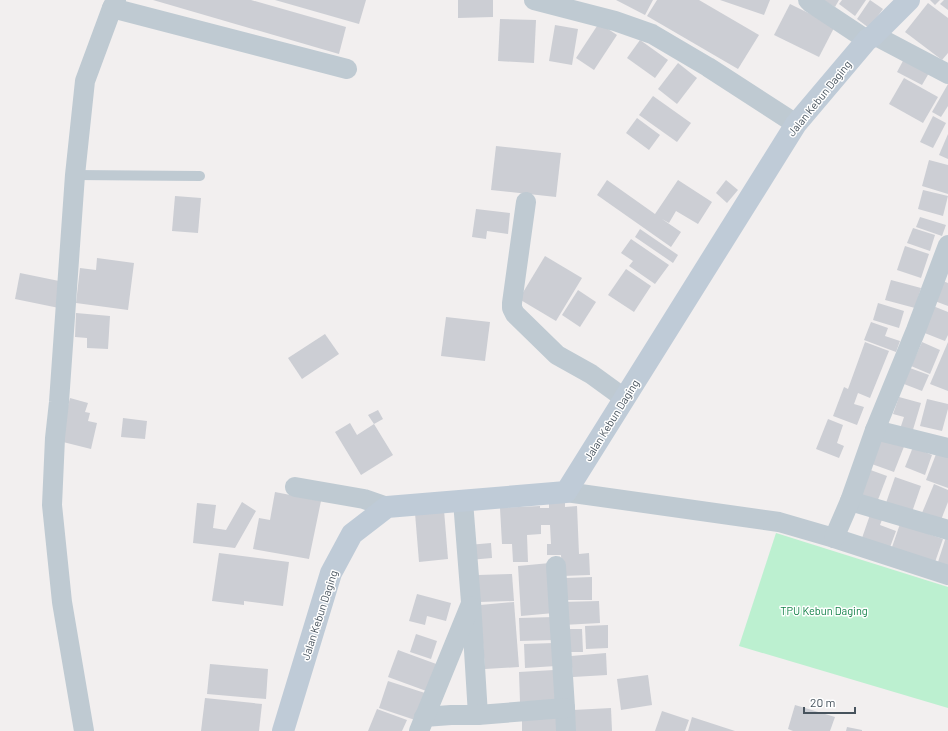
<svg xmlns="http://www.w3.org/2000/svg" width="948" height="731" viewBox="0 0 948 731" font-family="Barlow,sans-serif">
<rect width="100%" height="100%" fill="#f2efef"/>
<path fill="#bcf0d0" d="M776,533L948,587V708L739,646Z"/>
<g fill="#ccced4">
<path d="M153,0H251L346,27L339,54Z"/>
<path d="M275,0H366L359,24Z"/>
<path d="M458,0H493V17L458,18Z"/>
<path d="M616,0H653L645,15Z"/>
<path d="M657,0H699L759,35L738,69L647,16Z"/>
<path d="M720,0H770L764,15Z"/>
<path d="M823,0H839L835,7Z"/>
<path d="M842,0H866L855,16L839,4Z"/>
<path d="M870,0L883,9L869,28L857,19Z"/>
<path d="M930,0H940L935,5Z"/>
<path d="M944,0H948V10L940,4Z"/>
<path d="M928,3L948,18V53L942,60L905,32Z"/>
<path d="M790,4L835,26L819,57L774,35Z"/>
<path d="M500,19L536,20L534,63L498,61Z"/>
<path d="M599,23L617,35L594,70L576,58Z"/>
<path d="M555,25L578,29L572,65L549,61Z"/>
<path d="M640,40L668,60L655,78L627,58Z"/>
<path d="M904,59L929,73L922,85L897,72Z"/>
<path d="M678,63L697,78L677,104L658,89Z"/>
<path d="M904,78L938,97L923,123L889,104Z"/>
<path d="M948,84V106L941,117L932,112Z"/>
<path d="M653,96L691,123L677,142L639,115Z"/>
<path d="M933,116L946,123L933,148L920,142Z"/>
<path d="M637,118L660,135L649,150L626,133Z"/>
<path d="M948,134V159L939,155Z"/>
<path d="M496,146L561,153L556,197L491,190Z"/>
<path d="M929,160L948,165V194L922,186Z"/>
<path d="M607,180L655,214L678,180L712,202L698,224L676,211L669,223L662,219L681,232L671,247L597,195Z"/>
<path d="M726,180L738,190L727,203L716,193Z"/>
<path d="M923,190L948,196L943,216L918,209Z"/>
<path d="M175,196L201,198L198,233L172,231Z"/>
<path d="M476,209L510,213L508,234L487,231L486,239L472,237Z"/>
<path d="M920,217L946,225L942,236L916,227Z"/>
<path d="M913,228L935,235L930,251L907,243Z"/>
<path d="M640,229L678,255L673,263L635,237Z"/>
<path d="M631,239L669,265L655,284L629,266L633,261L621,253Z"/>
<path d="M905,246L929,254L921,278L897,270Z"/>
<path d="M545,256L582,278L556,321L519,299Z"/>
<path d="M97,258L134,263L128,310L76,303L80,268L96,270Z"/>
<path d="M626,269L651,286L634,312L608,295Z"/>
<path d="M20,273L64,282L59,308L15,299Z"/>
<path d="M891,280L921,288L915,308L885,300Z"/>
<path d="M940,280L948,283V306L932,300Z"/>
<path d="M578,290L596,302L580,327L562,315Z"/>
<path d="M878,303L904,311L899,328L873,320Z"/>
<path d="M933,306L948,312V335L945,341L922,332Z"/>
<path d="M76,313L110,316L108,349L87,348V338L75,337Z"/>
<path d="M446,317L490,322L485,361L441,356Z"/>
<path d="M871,322L888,328L885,336L900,341L896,352L864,340Z"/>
<path d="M325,334L339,354L302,379L288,358Z"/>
<path d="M865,342L889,351L870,398L858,393L854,404L864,407L857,425L833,416L844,387L848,389Z"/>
<path d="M922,342L940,350L930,374L911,366Z"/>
<path d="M948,342V391L930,384Z"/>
<path d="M910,368L929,375L922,391L904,384Z"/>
<path d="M899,397L921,403L912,433L900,429L904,417L893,414Z"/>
<path d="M70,398L88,403L85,412L90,413L88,421L97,423L91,449L59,441Z"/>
<path d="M927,399L948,404V409L942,431L920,426Z"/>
<path d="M378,410L383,419L374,424L368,415Z"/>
<path d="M123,418L147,421L145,439L121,437Z"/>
<path d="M828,419L843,425L837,443L844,446L839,458L816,449Z"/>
<path d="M350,423L357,435L374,424L393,455L361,475L335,432Z"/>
<path d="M881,434L905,444L894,472L869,463Z"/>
<path d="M913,447L932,455L925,475L905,467Z"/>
<path d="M938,449L948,453V488L926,480Z"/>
<path d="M865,468L887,476L876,505L854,497Z"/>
<path d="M895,477L921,486L912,512L886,503Z"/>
<path d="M934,484L948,490V502L941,520L922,513Z"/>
<path d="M275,492L321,501L309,559L253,549L259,518L270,520Z"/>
<path d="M549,497H565V507L577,506L579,554L589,553L590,575L562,576L561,555H547V544H551L550,525H541V534L527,535L528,562H513L512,544H502L500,508L540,506V508H549Z"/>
<path d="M242,502L256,511L235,548L193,543L197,503L216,505L213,528L226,530Z"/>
<path d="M444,510L448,559L419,562L415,513Z"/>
<path d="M871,512L883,517L880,525L896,531L889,550L861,541Z"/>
<path d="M900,524L943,539L934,565L891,550Z"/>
<path d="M946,537H948V569L937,565Z"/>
<path d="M491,543L492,558L469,560L468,545Z"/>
<path d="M219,553L289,562L283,606L244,601V605L212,601Z"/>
<path d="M550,563L554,613L521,616L518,566Z"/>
<path d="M512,574L514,601L479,602L478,575Z"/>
<path d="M592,577V600H566V578Z"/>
<path d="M417,594L451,603L446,621L427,616L425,625L409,621Z"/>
<path d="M599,601L600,623L563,625L562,602Z"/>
<path d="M514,602L519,667L485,669L480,605Z"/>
<path d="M554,617L555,640L520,641L519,618Z"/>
<path d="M608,625V648L586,649L585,626Z"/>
<path d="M564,629H582L583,652H565Z"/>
<path d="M416,634L437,641L431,659L410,652Z"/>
<path d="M554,643L556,666L525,668L524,644Z"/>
<path d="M398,650L439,665L429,692L388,677Z"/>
<path d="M606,653L607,675L573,677L571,656Z"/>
<path d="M210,664L268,669L266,699L207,694Z"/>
<path d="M554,670L556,700L520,702L519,672Z"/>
<path d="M648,675L652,705L621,710L617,679Z"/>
<path d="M388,681L428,694L418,721L379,708Z"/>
<path d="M205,698L262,704L259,731H201Z"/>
<path d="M795,705L835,717L830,731H793L788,729Z"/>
<path d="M611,708L612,731H574L573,710Z"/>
<path d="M377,709L407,720L402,731H368Z"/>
<path d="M662,711L689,720L685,731H655Z"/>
<path d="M561,715V731H522V717Z"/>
<path d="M692,717L735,731H688Z"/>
<path d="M847,727L862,730V731H846Z"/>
</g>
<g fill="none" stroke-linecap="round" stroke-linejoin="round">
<path stroke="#bfcad2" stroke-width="10" d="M75,175L200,176"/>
<g stroke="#bfcad2" stroke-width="20">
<path d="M534,0L615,21L652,34L708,67L796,124"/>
<path d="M808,0L811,3L867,40"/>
<path d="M112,8L347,69"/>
<path d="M874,35L948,74"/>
<path d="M526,202L512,303V308L515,314L557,355L591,374L624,398"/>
<path d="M875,430L948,448"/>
<path d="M295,487L364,499L387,507"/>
<path d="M566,492L779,522L834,538L948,575"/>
<path d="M463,501L471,602L478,715"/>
<path d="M850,501L948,530"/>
<path d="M834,538L850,501L875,430L916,330L948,245"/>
<path d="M556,566L565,708L566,731"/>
<path d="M424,717L451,715H478L565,708"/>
<path d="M84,731L62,602L52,505L55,438L59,402L75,175L85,81L112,8L116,0"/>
<path d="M419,731L470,606"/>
</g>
<path stroke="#bfcbd7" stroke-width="22" d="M283,731L331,573L352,534L387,507L566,492L796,124L867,40L874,35L909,0"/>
</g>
<g text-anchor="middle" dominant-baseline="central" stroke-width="3" stroke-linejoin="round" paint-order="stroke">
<g font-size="11" fill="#47535d" stroke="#fff">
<text transform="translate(819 98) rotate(-51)">Jalan Kebun Daging</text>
<text transform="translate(611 420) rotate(-58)">Jalan Kebun Daging</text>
<text transform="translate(319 615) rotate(-72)">Jalan Kebun Daging</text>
</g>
<g font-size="11" fill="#148249" stroke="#fff">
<text x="824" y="610">TPU Kebun Daging</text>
</g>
</g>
<path d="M804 707v6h51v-6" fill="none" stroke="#47535d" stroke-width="2"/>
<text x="810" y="707" font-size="12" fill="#47535d" stroke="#ffffff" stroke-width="3" paint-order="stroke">20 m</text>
</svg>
